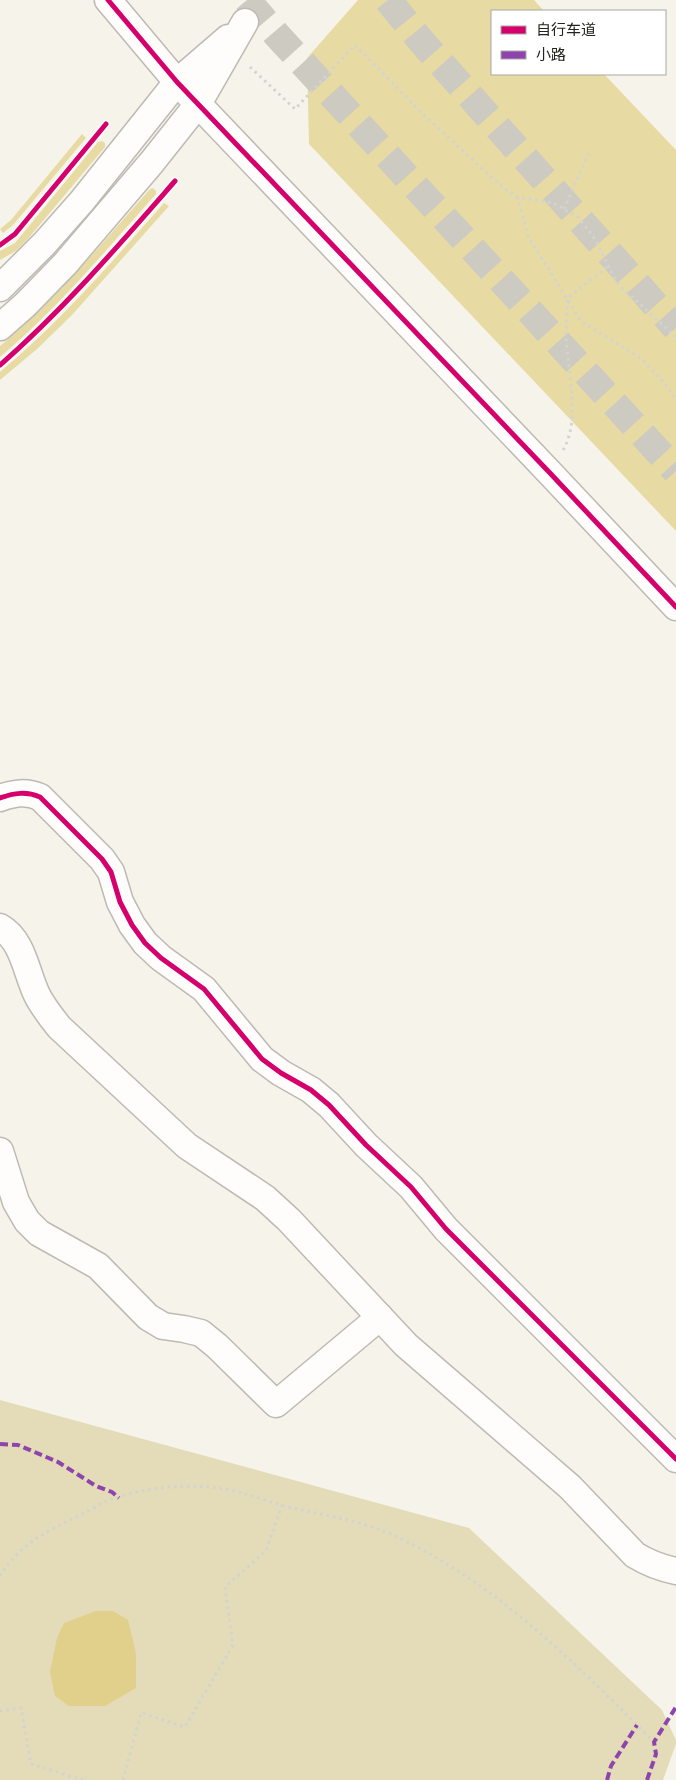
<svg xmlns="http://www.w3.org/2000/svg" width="676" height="1780" viewBox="0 0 676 1780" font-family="Manrope,'Noto Sans SC',sans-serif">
<rect width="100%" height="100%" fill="#f6f4ea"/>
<path fill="#e4dcb8" d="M0,1400L469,1528L662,1710L676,1740V1744L663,1780H0Z"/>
<g fill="#e7dba3">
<path d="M358,0H534L544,11H492V74H604L676,150V531L309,144L307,58Z"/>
<path d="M82,134L86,138L13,225L3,233L0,229L11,220Z"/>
<path d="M102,141L105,143V147L27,240L16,251L0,260V251L15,243L98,142Z"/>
<path d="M153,188L156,191V194C106,250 58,308 0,357V346C56,300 102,243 150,189Z"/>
<path d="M164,203L169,206L72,315L37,349L0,380V372C61,321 112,262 164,203Z"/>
</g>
<path fill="#e0d08c" d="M96,1611H113L128,1620L136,1654V1688L105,1706H69L55,1696L50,1672L57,1638L64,1623Z"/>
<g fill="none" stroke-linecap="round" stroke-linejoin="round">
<g stroke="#cccac1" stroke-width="28" stroke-dasharray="28 14" stroke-linecap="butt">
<path d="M247,0L276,34L676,471"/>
<path d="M388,0L422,42L676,328"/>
</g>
<g stroke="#bcbab3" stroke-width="29">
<g id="minor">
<path d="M108,0L177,82L549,472L676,607"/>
<path d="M0,288L44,244L82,201L177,82L228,38"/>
<path d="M0,327L25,305L65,264L152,162L198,104L245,22"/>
<path d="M0,798C14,793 26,791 40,797L102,859L111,872L120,902L132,925L145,943L161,958L204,989L262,1059L281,1073L311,1090L329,1105L366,1145L411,1187L446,1229L676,1459"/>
<path d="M0,927C23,940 26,972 37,995C43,1007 51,1017 59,1027L187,1146L265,1198L289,1220L406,1345L570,1487L635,1555C648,1563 661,1568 676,1571"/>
<path d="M0,1151L16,1202L27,1221L39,1233L98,1266L148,1317L163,1326L184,1329L201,1333L217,1346L276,1404L380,1317"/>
</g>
</g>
<g stroke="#d3d3d0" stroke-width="3" stroke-dasharray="2.5 4" stroke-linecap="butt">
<path d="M250,67L295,109L355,45L425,116L500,185L517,197L553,203L578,217L595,239L617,283L676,337"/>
<path d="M517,197L529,238L581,321L642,359L665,384L676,400"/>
<path d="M564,209L590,150"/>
<path d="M563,450C581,420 568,372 566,338C566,325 567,312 567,299L608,266"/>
<path d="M0,1576C19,1543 52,1529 84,1513C93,1508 102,1503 112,1499C147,1487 188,1483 225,1489C244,1492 262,1500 281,1505C319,1515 359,1519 395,1536C496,1583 576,1664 654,1742"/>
<path d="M0,1711L21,1708L31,1764L83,1780"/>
<path d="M123,1780L141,1713L185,1727L233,1645L225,1587L266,1551L282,1505"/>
</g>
<use href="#minor" stroke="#fefdfc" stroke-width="26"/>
<g stroke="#8e44ad" stroke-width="4" stroke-dasharray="8 4" stroke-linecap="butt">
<path d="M0,1444L18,1445L58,1462L96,1486L112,1492L119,1498"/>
<path d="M607,1780L611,1766L637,1725"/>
<path d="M647,1780L656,1754L654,1742L676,1707"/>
</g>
<g stroke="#fff" stroke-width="8">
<g id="cycleway">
<path d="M108,0L177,82L549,472L676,607"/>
<path d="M0,245L15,234L106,124"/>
<path d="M0,365C64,309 119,245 175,181"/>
<path d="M0,798C14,793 26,791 40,797L102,859L111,872L120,902L132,925L145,943L161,958L204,989L262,1059L281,1073L311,1090L329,1105L366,1145L411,1187L446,1229L676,1459"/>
</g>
</g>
<use href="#cycleway" stroke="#d6006c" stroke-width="5"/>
</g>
<rect x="491" y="10" width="175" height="65" fill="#ffffff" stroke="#a7a7a5"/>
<rect x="501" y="26" width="25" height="8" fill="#d6006c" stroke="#a7a7a5"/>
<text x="536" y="35" font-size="15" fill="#24231d">自行车道</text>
<rect x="501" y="51" width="25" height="8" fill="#8e44ad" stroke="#a7a7a5"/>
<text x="536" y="60" font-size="15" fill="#24231d">小路</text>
</svg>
